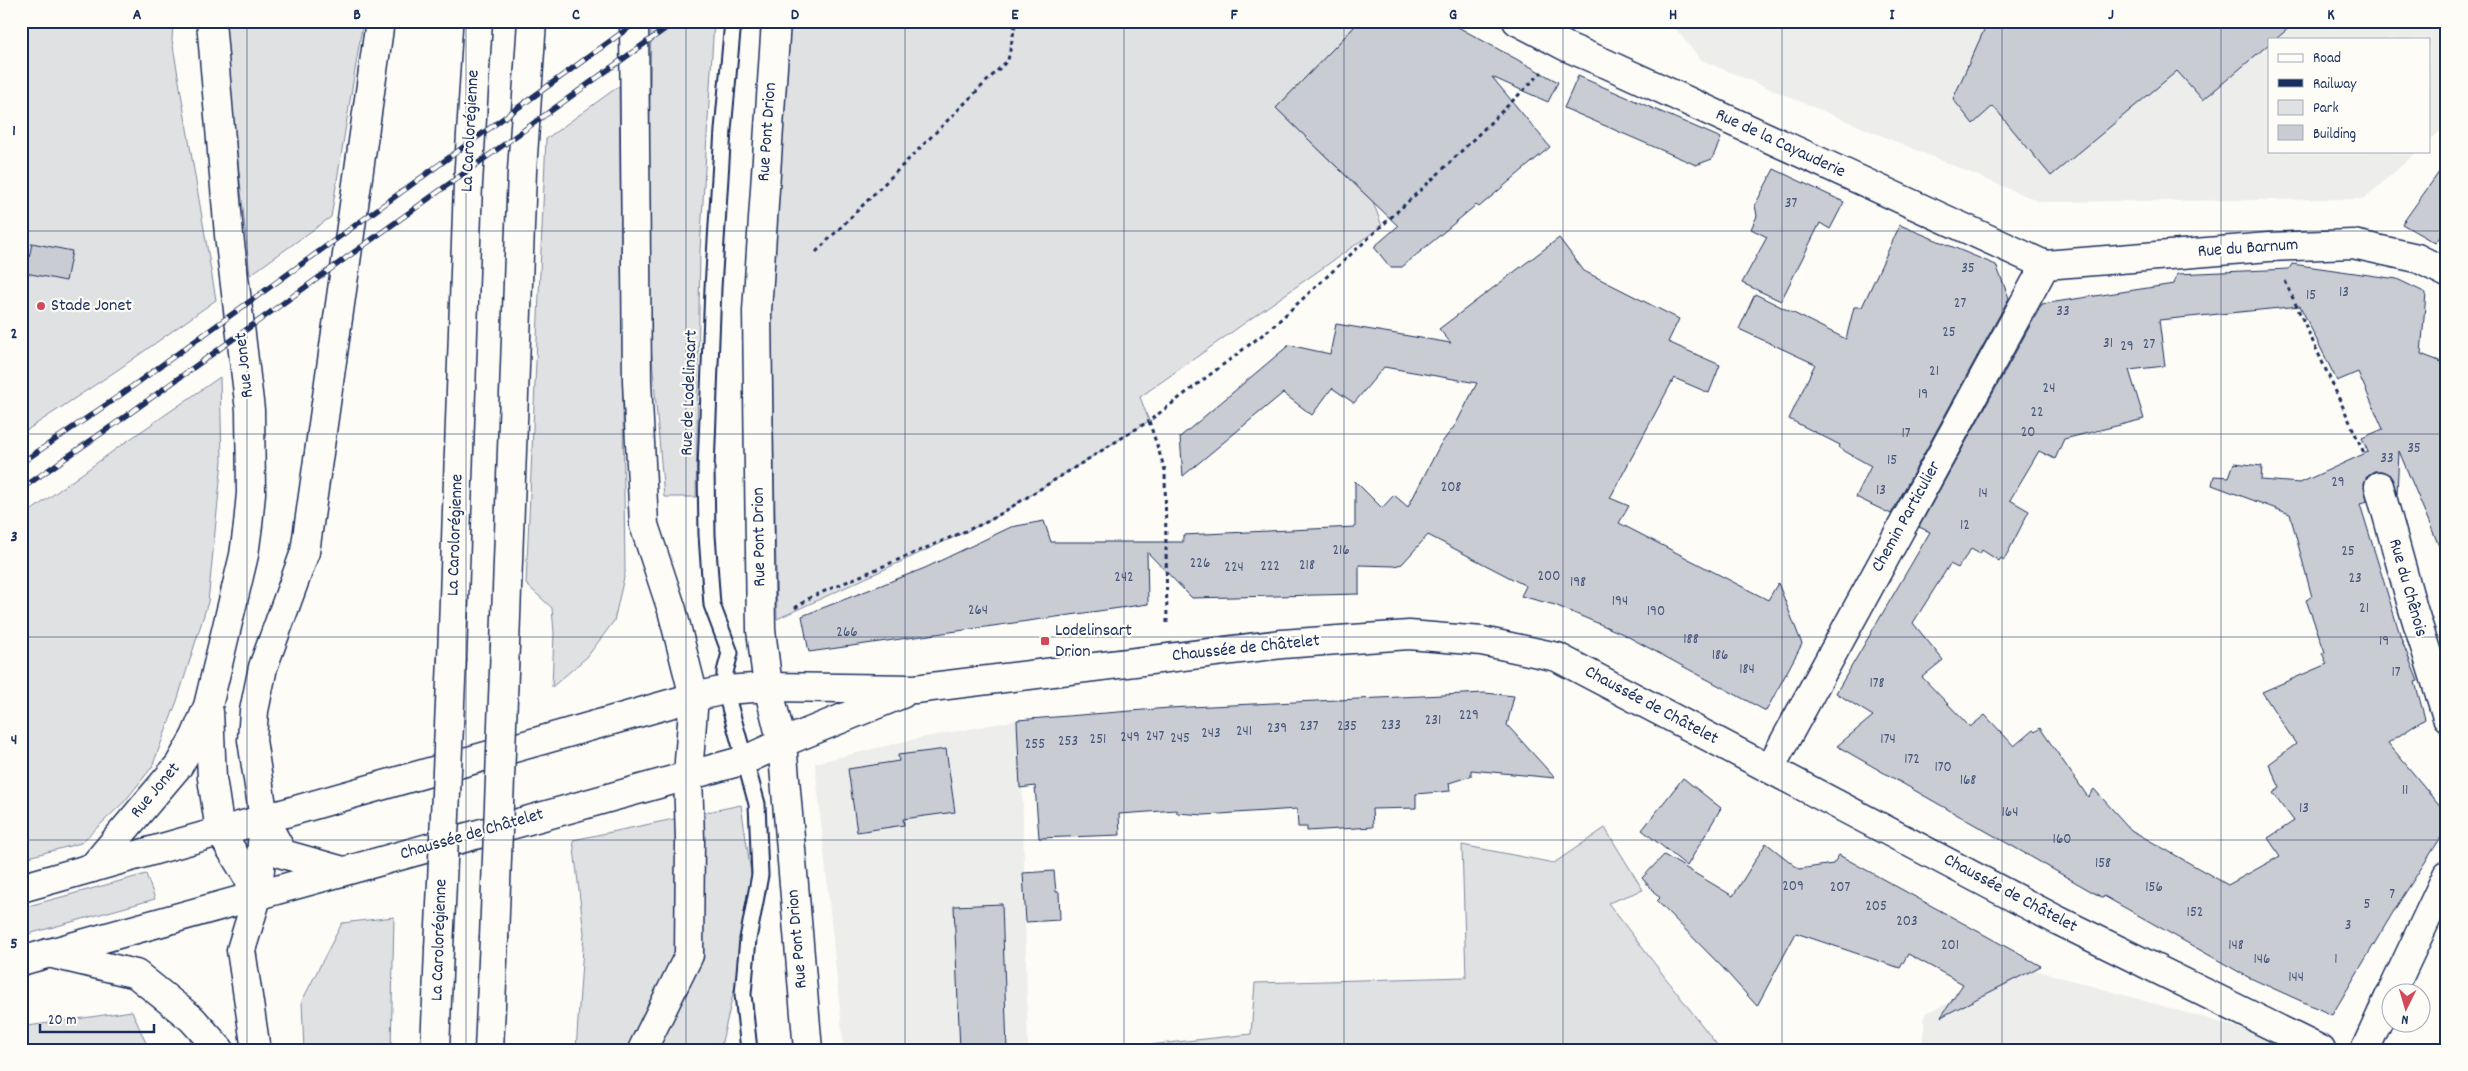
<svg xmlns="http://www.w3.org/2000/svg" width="2468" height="1071" viewBox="0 0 2468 1071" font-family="Dekko,sans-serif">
<rect width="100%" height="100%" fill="#fdfcf7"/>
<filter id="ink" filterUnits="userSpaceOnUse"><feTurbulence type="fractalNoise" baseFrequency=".02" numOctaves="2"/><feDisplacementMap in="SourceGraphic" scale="10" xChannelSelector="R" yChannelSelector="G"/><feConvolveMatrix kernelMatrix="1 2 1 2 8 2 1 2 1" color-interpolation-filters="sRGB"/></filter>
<g filter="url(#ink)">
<g fill="#edeeec">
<path d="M1669,21H2447V125L2429,141V39H2269V151H2418L2364,199L2040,202L1701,60Z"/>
<path d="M1017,720L1022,774L1028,1050H844L815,763L910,740Z"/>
<path d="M2032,969L2318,1050H1922L1925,1013Z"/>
</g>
<g fill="#e0e1e3" stroke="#7e88a0">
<path d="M21,21H173L172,40L216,300L119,369L21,434Z"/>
<path d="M223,21H363L331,217L250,275Z"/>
<path d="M651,21H714L700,250L696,497H664L647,300Z"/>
<path d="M787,21H1360L1276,108L1373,202L1382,226L1140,397L1149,421L989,521L777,619L768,138Z"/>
<path d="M619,86L625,573L614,621L587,657L552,687L554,633L552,608L526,584L546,139Z"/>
<path d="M220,377L222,461L208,602L177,701L152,767L125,801L81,843L21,859V518L120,446Z"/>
<path d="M741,805L755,901L720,1050H576L584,933L573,840Z"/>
<path d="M1605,828L1643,890L1608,903L1721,1050H1103L1251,1034L1255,983L1466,977L1462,845L1554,863Z"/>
<path d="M146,874L155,899L21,936V908Z"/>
<path d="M394,917L391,1050H304L302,1001L342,923Z"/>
<path d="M132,1011L149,1050H21V1027Z"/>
</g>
<g fill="#c9ccd3" stroke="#1b2f5e" fill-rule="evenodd">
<path d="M1360,21H1447L1558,82L1548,102L1492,77L1550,147L1479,207L1476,205L1402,267H1390L1374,247L1398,226L1276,108Z"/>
<path d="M1988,21H2297L2276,39H2269V44L2203,100L2177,71L2051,176L1993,106L1973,124L1953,99Z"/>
<path d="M1578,76L1721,138L1712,159L1696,165L1564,108Z"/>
<path d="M2447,161V228L2435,243L2402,224Z"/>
<path d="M1774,169L1844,202L1830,229L1820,223L1781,301L1742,283L1767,237L1751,229L1757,216L1755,205Z"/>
<path d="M1900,225L1996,265L2009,298L1891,514L1856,497L1871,466L1839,448L1840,445L1789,419L1815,364L1739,329L1755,294L1846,339L1854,307H1862Z"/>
<path d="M1559,238L1584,271L1679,319L1668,342L1720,365L1709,393L1674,378L1610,498L1629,506L1619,523L1768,600L1778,583L1802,644L1766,711L1623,634L1555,605L1521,596L1526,586L1428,535L1402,564L1394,566L1359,565V594L1192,598L1147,552L1148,604L809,652L802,616L925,568L1011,527L1044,521L1051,542H1183V535L1355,527V481L1382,508L1394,495L1408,507L1440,445L1456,424L1477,383L1384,367L1354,403L1332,388L1312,415L1283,393L1183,476L1180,437L1289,345L1330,354L1336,324L1451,343L1439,329Z"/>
<path d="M32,243L72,251L66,281L26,273Z"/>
<path d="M2292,264L2397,279L2426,293L2421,354L2447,364V565L2399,451L2397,494L2390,475L2382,471H2374L2368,475L2364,483L2367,501L2360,504L2402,641L2418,681L2415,682L2425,719L2388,743L2447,814V828L2395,909L2332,1015L2248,977L2104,896L2103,898L1837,746L1873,716L1836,693L1930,532L1919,527L2042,304L2174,284L2177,274L2289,269ZM2300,306L2337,381L2358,372L2383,429L2362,438L2368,452L2300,483L2261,480L2262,466L2234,463L2229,477L2214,476L2212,485L2290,514L2312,597L2306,600L2325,652L2322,653L2327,664L2262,692L2296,744L2269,764L2280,788L2273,793L2294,821L2268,838L2280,856L2228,885L2131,830L2094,789L2088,797L2040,728L2035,732L2033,730L2014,746L1985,715L1970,727L1922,677L1943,660L1913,623L1950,564L1958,568L1971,549L1980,554L1982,550L1999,561L2001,558L2004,560L2029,511L2010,500L2039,451L2055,459L2064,439L2144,419L2129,370L2165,366L2159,320Z"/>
<path d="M1485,693L1514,696L1507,725L1555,778L1471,770V776L1449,783L1450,791L1416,794V808L1372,809L1373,827L1307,831V827H1298L1297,809L1204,815L1177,813V810L1119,814L1120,835L1039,838L1035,786L1020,788L1017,720L1169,708Z"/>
<path d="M946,749L955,812L903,819L904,825L857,832L848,769L899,761L898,755Z"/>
<path d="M1683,778L1721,808L1687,866L1642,830Z"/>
<path d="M1766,843L1799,869L1833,864L1839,855L2041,966L1941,1017L1963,984L1908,954L1900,968L1796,933L1757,1006L1722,967L1657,901L1660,898L1642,878L1664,855L1733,896Z"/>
<path d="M1054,871L1056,892H1059L1060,920L1026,922L1023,873Z"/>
<path d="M1002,904L1007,1050H960L954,906Z"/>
</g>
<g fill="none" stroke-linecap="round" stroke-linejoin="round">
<g stroke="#1b2f5e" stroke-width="19">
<path id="service" d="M733,21L723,130L713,288L706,468L707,535L712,605L730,653L725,672V690L757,804L760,875L748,939L743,994L749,1050"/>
</g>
<g stroke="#1b2f5e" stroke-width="31">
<g id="minor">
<path d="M1517,21L1567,47L1607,64L2045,265L2269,247L2353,244L2417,258L2447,273"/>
<path d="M2379,486L2413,609L2447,717"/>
<path d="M1770,768L2045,265"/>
<path d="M2391,994L2447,875"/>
<path d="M2365,1050L2390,995"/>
</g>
</g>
<g stroke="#1b2f5e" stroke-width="31">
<g id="tertiary">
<path d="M776,21L757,311L761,630L768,687L782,743L808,1050"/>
<path d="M209,712L212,778L220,831L258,894"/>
<path d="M92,868L179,765L195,737L208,706L244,555L248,525L251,493L250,410L229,235L211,21"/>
</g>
</g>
<g stroke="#1b2f5e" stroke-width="31">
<g id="primary">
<path d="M21,888L694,697L725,690L768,687L915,689L1282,644L1409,635L1482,641L1557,657L2057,920L2321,1050"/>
<path d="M48,953L136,974L192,1019L220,1050"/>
<path d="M21,961L745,760L782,743L902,694"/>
<path d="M256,1050L241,950L258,894"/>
</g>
</g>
<g stroke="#1b2f5e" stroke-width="31">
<g id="motorway">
<path d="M634,21L637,381L644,525L672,610L694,697L688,774L690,840L689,955L642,1050"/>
<path d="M505,645L522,171L532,21"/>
<path d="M452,659L468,183L478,21"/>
<path d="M264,819L283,854L343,871"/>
<path d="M258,894L264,819L252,740L254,711L263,667L305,552L380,21"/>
<path d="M435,1050L439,949"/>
<path d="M489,1050L494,938"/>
</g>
</g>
<g stroke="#1b2f5e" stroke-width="3" stroke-dasharray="4 4" stroke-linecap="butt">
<path d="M816,252L1008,60L1016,21"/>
<path d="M2285,281L2365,455"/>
<path d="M795,608L811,597L989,521L1149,421"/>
<path d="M1167,623L1165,470L1149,421L1270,329L1439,173L1542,72"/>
</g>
<use href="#service" stroke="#fdfcf7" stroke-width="15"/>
<use href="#minor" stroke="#fdfcf7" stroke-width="28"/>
<use href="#tertiary" stroke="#fdfcf7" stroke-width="28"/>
<use href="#primary" stroke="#fdfcf7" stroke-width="28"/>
<use href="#motorway" stroke="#fdfcf7" stroke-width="28"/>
<g stroke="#1b2f5e" stroke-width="5.5">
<g id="rail">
<path d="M21,463L119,396L638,21"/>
<path d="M21,489L119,421L676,21"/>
</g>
</g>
<use href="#rail" stroke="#fdfcf7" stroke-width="4" stroke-dasharray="11" stroke-linecap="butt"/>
<g stroke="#1b2f5e" stroke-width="31" stroke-linecap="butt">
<g id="motorway-bridge">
<path d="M494,938L505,645"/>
<path d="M439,949L452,659"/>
</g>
</g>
<use href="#motorway-bridge" stroke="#fdfcf7" stroke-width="28"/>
</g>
</g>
<path fill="none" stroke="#1b2f5e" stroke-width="1" stroke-opacity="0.55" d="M247,21V1050M466,21V1050M686,21V1050M905,21V1050M1124,21V1050M1344,21V1050M1563,21V1050M1782,21V1050M2002,21V1050M2221,21V1050M21,231H2447M21,434H2447M21,637H2447M21,840H2447"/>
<g fill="#d1495b" stroke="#fdfcf7" stroke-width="2">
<circle cx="41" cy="306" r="5"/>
<rect x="1040" y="636" width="10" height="10" rx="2.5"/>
</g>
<g text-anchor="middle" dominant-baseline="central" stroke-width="4.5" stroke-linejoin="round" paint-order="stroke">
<g font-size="15" fill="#46567b">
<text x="1791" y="204">37</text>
<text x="1968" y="269">35</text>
<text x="2344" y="293">13</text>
<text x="2311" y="296">15</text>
<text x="1960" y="304">27</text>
<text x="2063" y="312">33</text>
<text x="1949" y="333">25</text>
<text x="2108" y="344">31</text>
<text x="2149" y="345">27</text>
<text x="2127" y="347">29</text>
<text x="1934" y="372">21</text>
<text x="2049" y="389">24</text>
<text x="1923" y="395">19</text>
<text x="2037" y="413">22</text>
<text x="2028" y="433">20</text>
<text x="1906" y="434">17</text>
<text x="2414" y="449">35</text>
<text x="2387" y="459">33</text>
<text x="1892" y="461">15</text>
<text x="2338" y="483">29</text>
<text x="1451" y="488">208</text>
<text x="1881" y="491">13</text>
<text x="1983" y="494">14</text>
<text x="1965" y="526">12</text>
<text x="1341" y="551">216</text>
<text x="2348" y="552">25</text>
<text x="1200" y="564">226</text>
<text x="1307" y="566">218</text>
<text x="1270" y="567">222</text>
<text x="1234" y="568">224</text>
<text x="1549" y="577">200</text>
<text x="1124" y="578">242</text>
<text x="2355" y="579">23</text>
<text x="1578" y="583">198</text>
<text x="1620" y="602">194</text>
<text x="2364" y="609">21</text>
<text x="978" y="611">264</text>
<text x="1656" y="612">190</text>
<text x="847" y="633">266</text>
<text x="1691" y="640">188</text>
<text x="2384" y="642">19</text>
<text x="1720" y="656">186</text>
<text x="1747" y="670">184</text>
<text x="2396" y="673">17</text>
<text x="1877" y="684">178</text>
<text x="1469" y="716">229</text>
<text x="1433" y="721">231</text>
<text x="1391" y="726">233</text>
<text x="1309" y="727">237</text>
<text x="1347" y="727">235</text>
<text x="1277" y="729">239</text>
<text x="1244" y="732">241</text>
<text x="1211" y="734">243</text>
<text x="1155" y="737">247</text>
<text x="1130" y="738">249</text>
<text x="1180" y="739">245</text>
<text x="1098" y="740">251</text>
<text x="1888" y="740">174</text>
<text x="1068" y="742">253</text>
<text x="1035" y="745">255</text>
<text x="1912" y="760">172</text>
<text x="1943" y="768">170</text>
<text x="1968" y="781">168</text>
<text x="2405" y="791">11</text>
<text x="2304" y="809">13</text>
<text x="2010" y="813">164</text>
<text x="2062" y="840">160</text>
<text x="2103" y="864">158</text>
<text x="1793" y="887">209</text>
<text x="1840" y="888">207</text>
<text x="2154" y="888">156</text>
<text x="2392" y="895">7</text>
<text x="2367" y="905">5</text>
<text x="1876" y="907">205</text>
<text x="2195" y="913">152</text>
<text x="1907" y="922">203</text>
<text x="2348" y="926">3</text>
<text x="1950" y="946">201</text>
<text x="2236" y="946">148</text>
<text x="2262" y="960">146</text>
<text x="2336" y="960">1</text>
<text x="2296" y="978">144</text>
</g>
<g font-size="18" fill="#1b2f5e" stroke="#fdfcf7">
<text transform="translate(471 131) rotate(-87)">La Carolorégienne</text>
<text transform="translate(768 132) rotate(-86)">Rue Pont Drion</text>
<text transform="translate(1780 144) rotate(25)">Rue de la Cayauderie</text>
<text transform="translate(2248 249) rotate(-4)">Rue du Barnum</text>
<text transform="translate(245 365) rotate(-96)">Rue Jonet</text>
<text transform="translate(690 393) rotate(-88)">Rue de Lodelinsart</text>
<text transform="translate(1907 517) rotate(-61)">Chemin Particulier</text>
<text transform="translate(456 535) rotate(-88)">La Carolorégienne</text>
<text transform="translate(760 537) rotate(-91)">Rue Pont Drion</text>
<text transform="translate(2407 588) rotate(74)">Rue du Chênois</text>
<text transform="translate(1246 649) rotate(-6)">Chaussée de Châtelet</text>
<text transform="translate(1651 706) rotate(28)">Chaussée de Châtelet</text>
<text transform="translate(156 791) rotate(-50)">Rue Jonet</text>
<text transform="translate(472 835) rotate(-16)">Chaussée de Châtelet</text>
<text transform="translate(2010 894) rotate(28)">Chaussée de Châtelet</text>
<text transform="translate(798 939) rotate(-95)">Rue Pont Drion</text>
<text transform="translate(440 940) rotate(-88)">La Carolorégienne</text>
</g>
<g font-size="18" fill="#1b2f5e" stroke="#fdfcf7" text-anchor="start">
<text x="51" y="306">Stade Jonet</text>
<text x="1055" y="631">Lodelinsart<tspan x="1055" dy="21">Drion</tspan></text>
</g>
</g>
<rect width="2468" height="1071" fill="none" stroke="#fdfcf7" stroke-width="55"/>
<rect x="2268" y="38" width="162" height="115" fill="#fdfcf7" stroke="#a3aaba"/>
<rect x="2278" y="54" width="25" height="8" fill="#fdfcf7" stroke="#a3aaba"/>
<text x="2313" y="62" font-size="15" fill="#1b2f5e">Road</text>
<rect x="2278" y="79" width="25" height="8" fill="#1b2f5e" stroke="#a3aaba"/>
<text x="2313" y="88" font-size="15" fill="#1b2f5e">Railway</text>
<rect x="2278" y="100" width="25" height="15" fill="#e0e1e3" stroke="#a3aaba"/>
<text x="2313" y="112" font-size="15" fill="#1b2f5e">Park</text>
<rect x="2278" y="125" width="25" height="15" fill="#c9ccd3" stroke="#a3aaba"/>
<text x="2313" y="138" font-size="15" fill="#1b2f5e">Building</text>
<g transform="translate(2406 1008) rotate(185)"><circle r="24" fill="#fdfcf7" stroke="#a3aaba"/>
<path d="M0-4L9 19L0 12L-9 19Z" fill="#d1495b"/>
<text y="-8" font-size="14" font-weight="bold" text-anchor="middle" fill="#1b2f5e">N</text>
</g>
<path d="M40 1024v8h114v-8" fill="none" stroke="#1b2f5e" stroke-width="2.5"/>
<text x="48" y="1024" font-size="15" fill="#1b2f5e" stroke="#fdfcf7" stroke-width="4" paint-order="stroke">20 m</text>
<rect x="28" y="28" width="2412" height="1016" fill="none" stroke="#1b2f5e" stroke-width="2"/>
<g font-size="16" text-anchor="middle" font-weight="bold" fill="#1b2f5e">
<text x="137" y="19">A</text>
<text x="357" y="19">B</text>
<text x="576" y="19">C</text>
<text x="795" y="19">D</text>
<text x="1015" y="19">E</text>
<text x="1234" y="19">F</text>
<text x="1453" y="19">G</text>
<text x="1673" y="19">H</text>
<text x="1892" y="19">I</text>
<text x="2111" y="19">J</text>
<text x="2331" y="19">K</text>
<text x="14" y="135">1</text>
<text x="14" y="338">2</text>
<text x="14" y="541">3</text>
<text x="14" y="744">4</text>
<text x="14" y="948">5</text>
</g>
</svg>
